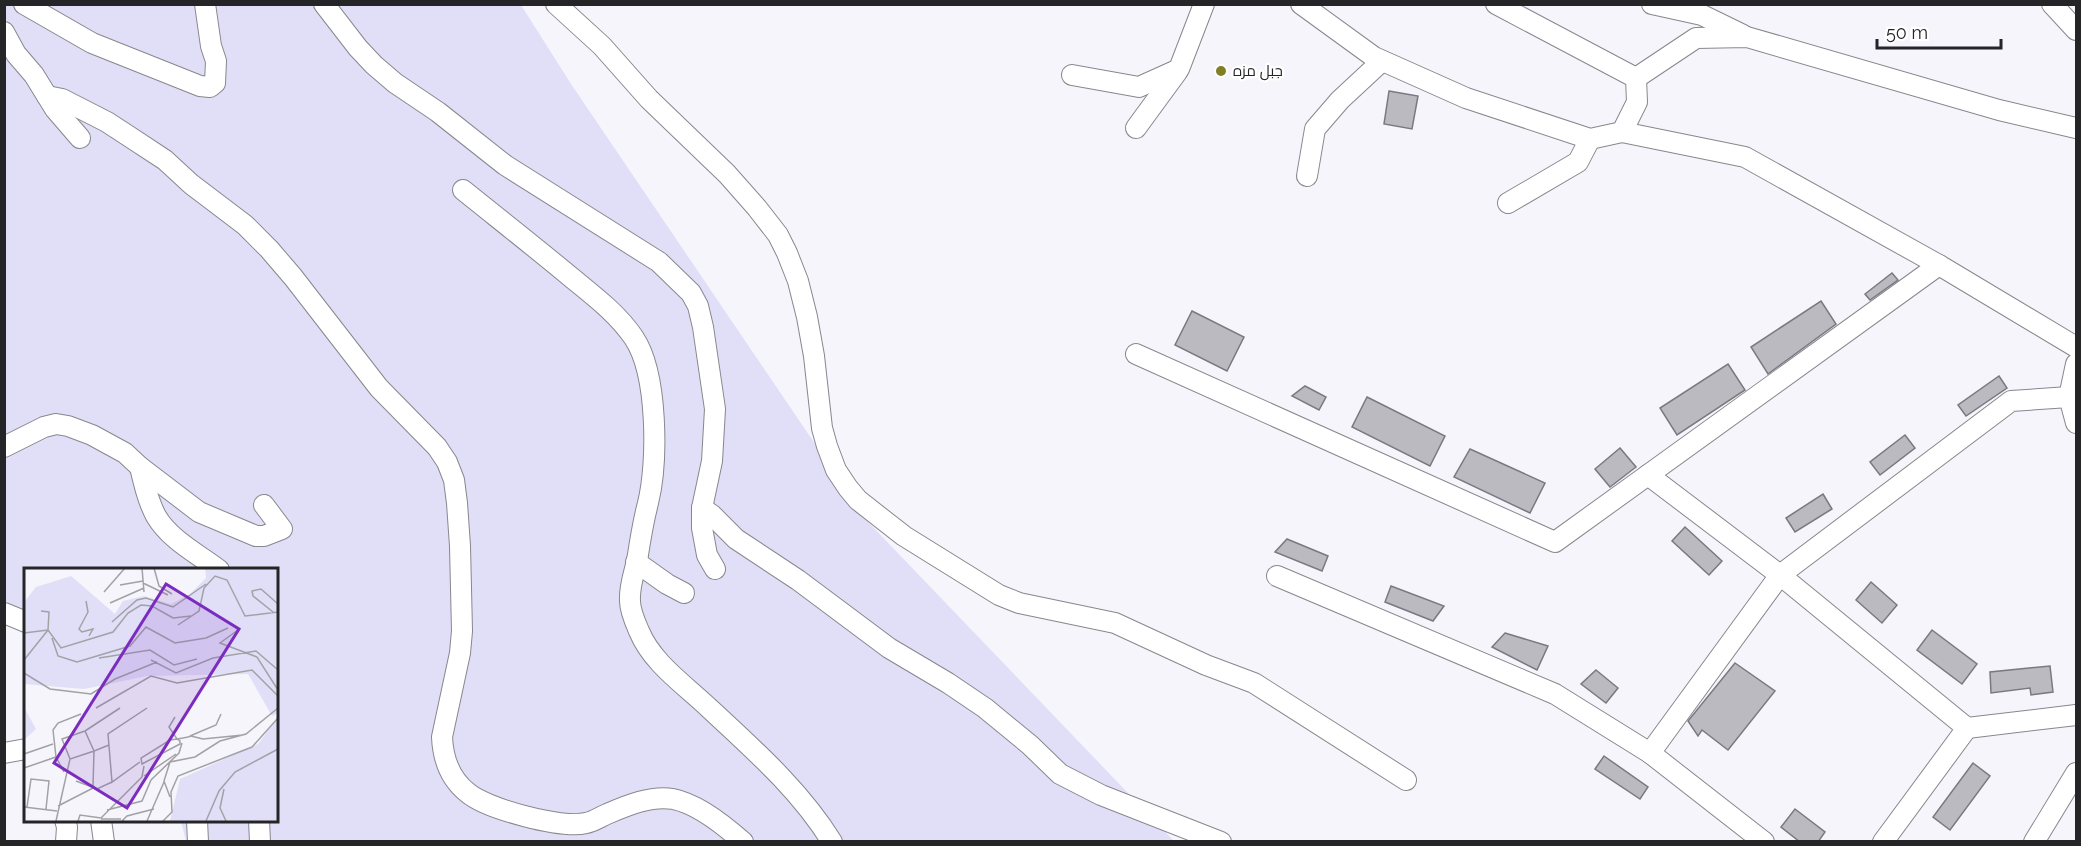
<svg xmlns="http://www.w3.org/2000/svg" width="2081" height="846" viewBox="0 0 2081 846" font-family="Raleway,Cairo,sans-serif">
<rect width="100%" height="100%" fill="#f5f5fb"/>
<path fill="#e1def8" d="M5,5H521L571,84L868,522L1174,841H186L181,821L276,820V570H26L25,629L5,616Z"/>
<g fill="#babac0" stroke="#7a797f" stroke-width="1.5">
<path d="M1389,91L1418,96L1412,129L1384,124Z"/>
<path d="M1892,273L1898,280L1870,300L1865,294Z"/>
<path d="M1821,301L1836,324L1768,374L1751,347Z"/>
<path d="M1192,311L1244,337L1227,371L1175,345Z"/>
<path d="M1728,364L1745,390L1677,435L1660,408Z"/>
<path d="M1999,376L2007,388L1966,416L1958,405Z"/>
<path d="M1305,386L1326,397L1319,410L1292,396Z"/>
<path d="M1367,397L1445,436L1430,466L1352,427Z"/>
<path d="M1905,435L1915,448L1880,475L1870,462Z"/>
<path d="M1620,448L1636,467L1610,487L1595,469Z"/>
<path d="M1470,449L1545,483L1530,513L1454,477Z"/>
<path d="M1823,494L1832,509L1795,532L1786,518Z"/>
<path d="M1685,527L1722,561L1709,575L1672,541Z"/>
<path d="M1287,539L1328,556L1322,571L1275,552Z"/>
<path d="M1871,582L1897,605L1882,623L1856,600Z"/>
<path d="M1391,586L1444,606L1433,621L1385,602Z"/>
<path d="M1932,630L1977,664L1962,684L1917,650Z"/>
<path d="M1505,633L1548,646L1537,670L1492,647Z"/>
<path d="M1735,663L1775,691L1728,750L1702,730L1698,736L1688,721Z"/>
<path d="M2050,666L2053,692L2031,695L2030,688L1991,693L1990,672Z"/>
<path d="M1596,670L1618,688L1606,703L1581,684Z"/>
<path d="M1604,756L1648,787L1640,799L1595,769Z"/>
<path d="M1973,763L1990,776L1950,830L1933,817Z"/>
<path d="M1795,809L1825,832L1818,842H1800L1781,827Z"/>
</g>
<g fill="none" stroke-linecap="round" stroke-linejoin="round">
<g stroke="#88878d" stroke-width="22">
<g id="minor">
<path d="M24,4L92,43L200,86L210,87L215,83L216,61L211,46L205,4"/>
<path d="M324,4L358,48L374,65L395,83L438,112L505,165L659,262L691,293L698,306L703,327L715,409L712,461L702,508V528L707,555L715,569"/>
<path d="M556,4L602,46L649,99L727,174L757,208L778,235L787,253L798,281L807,317L814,356L822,428L827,446L836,470L848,488L858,500L904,536L999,595L1019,603L1115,623L1206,665L1254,683L1406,780"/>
<path d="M1301,4L1374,57L1466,98L1590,139L1622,132L1637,102L1636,78L1496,4"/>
<path d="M1652,4L1702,15L1743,35"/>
<path d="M2052,4L2076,30"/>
<path d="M4,32L16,54L34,75L55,109L80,138"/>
<path d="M1072,75L1139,87L1179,69L1204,4"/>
<path d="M1636,78L1696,38L1747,37L1999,110L2076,128"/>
<path d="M47,96L62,99L107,122L130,137L165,160L191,184L245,225L269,249L293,277L379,388L437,447L447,462L454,480L457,503L460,546L462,631L460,653L442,737C443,759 450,779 468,793C487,809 562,829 586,823C593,822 600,817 607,814C626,806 651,795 673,799C698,804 724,825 743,842"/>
<path d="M1136,128L1177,72"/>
<path d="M1307,176L1315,129L1340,100L1382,61"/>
<path d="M463,190C499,219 536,248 572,278C594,296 618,314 634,338C658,374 658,462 648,503C643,522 640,541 637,561C634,574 629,587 630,601C630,611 635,622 639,631C652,663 685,685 709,708C753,749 800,790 832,842"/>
<path d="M1508,203L1578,162L1590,139"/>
<path d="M1939,265L2076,347"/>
<path d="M1136,354L1555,542L1939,265L1745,157L1622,132"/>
<path d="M2076,364L2069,397L2076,423"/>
<path d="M4,447L44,427L56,424L68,426L92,435L125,453L140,467L199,512L256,536H264L282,529L264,505"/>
<path d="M140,467C144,484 148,501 156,516C170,540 198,554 219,570"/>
<path d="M1648,475L1780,575L2011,401L2069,397"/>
<path d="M702,508L712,515L736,539L798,580L889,648L948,683L985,708L1030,745L1060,774L1101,795L1221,842"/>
<path d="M636,562L667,584L684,593"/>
<path d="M1277,576L1555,694L1650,753"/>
<path d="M4,613L26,622"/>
<path d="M4,753L26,749"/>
<path d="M65,820L67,827L66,842"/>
<path d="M101,820L104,842"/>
<path d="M197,820L198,842"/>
<path d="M259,820L260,842"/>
<path d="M1764,842L1650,753L1780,575L1967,728L2076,715"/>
<path d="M1883,842L1967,728"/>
<path d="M2034,842L2076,773"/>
</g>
</g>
<use href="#minor" stroke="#fff" stroke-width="20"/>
</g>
<circle fill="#827e25" stroke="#fff" stroke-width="2" cx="1221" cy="71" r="6"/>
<g text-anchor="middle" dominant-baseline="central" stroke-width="4.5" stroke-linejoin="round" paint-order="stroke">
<g font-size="15" fill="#252527" stroke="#fff" text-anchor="start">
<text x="1233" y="71">جبل مزه</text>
</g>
</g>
<g transform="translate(24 568)">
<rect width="254" height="254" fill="#f5f5fb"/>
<path d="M181,0L253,1L254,145L248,148L224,106L123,108L60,121L0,116V34L12,19L47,8L91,46L99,33L120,28L147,36L166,26L182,10ZM0,139L12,161L0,172ZM253,151V253H146L156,211L234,176Z" fill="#e1def8"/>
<path fill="none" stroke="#a2a2a6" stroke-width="1.5" d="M118,0L120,24M130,0L135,18L148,26M119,15L144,27M96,17L119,13M80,24L101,0M62,33L64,44L55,61L58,64L69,61L65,68M86,35L120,20M17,43L25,44L24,62L37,80L89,64L104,45L117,37L128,38L149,50L167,48M249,44L229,28L228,23L237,21L254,36M88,54L113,32L122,30L149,39L182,16M154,57L175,43L180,20L191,8L203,12L221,48L254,44M214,62L196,75L233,89L254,122M0,65L24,62M28,70L34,88L53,94L106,78L122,59L151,75L182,70L204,60M75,90L126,82L150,97L173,91M0,92L24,62M127,92L152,105L189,90L232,83L254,102M0,105L26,121L67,126L91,111L133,94M72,140L127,108L153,115L228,102L254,128M151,149L145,159L153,171L156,173V176L118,196L117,190L146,172L153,171L159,170L164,169L167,168L179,171L219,167M61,163L96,140M166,168L192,157L197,146M0,186L29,176M32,189L29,162L34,155L57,146M116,194L88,214L84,166L123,140M0,200L32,189L40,204M120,208L152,186M52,213L73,221L88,214M69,218L70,183L85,177M200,221L196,240L202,253M146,229L140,213L146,194L171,189L196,173L222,166L254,140M34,238L71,219M0,239L33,243M3,239L7,211L25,213L22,241M83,242L118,233L127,212L155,185L158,175M77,251H97M32,253L46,191L70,183L61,163L38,171L46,191M54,253L56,247L77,250L118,209L120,198M98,253L103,248L130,241M123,253L140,214M139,253L148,244L147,224L154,208L228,179L254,150M182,253L195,223L211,204L254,181"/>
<path fill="#7b2cbf" fill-opacity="0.15" stroke="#7b2cbf" stroke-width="3" d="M142,16L215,61L103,240L30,195Z"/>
<rect width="254" height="254" fill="none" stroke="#252527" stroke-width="3"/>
</g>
<rect width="2081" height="846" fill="none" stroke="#252527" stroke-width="12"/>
<path d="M1877 39v9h124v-9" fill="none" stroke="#252527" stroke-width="3"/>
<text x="1886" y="39" font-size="18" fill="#252527" stroke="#ffffff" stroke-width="4.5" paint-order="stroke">50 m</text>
</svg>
